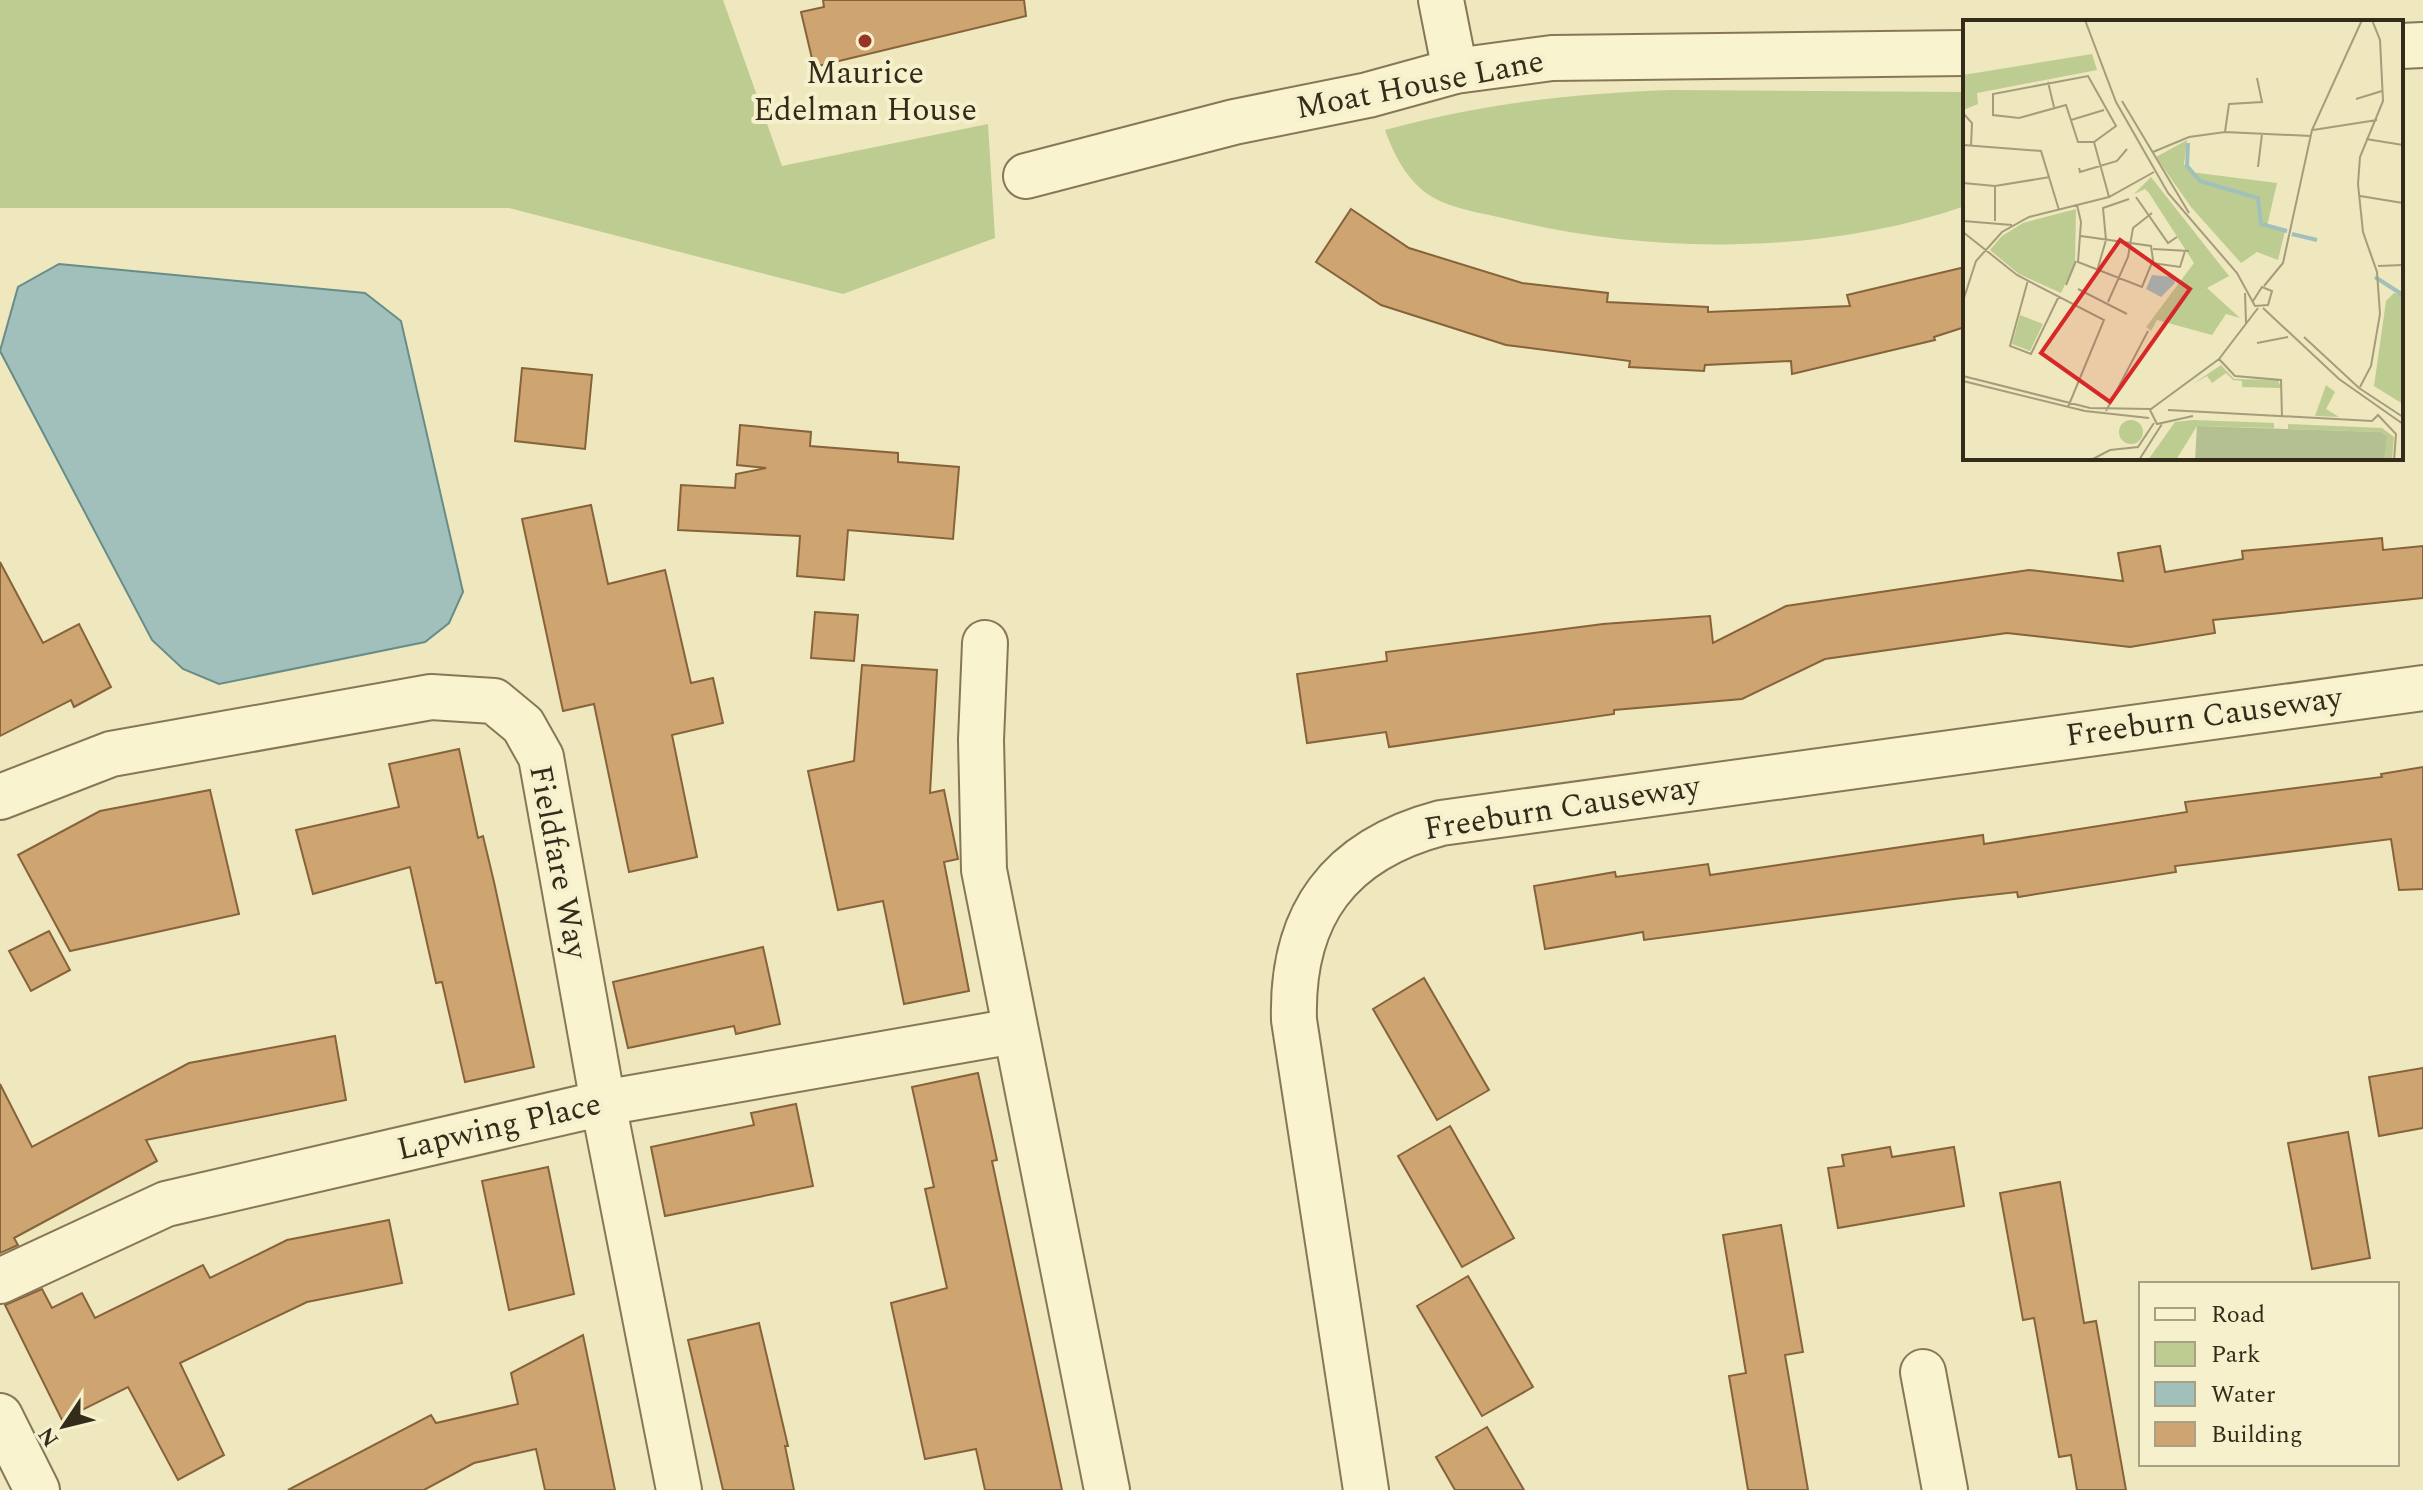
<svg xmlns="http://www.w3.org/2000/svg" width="2423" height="1490" viewBox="0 0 2423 1490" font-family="Spectral,serif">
<rect width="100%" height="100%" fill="#efe7bd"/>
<g fill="#bdcc91">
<path d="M0,0H723L782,166L988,124L995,238L843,294L509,208H0Z"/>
<path d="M1671,90L1965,92V206C1824,255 1647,255 1503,218C1482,213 1453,209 1434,198C1408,183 1395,157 1385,130C1485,103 1568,94 1671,90Z"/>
</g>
<path fill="#a1c0bb" stroke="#688d89" stroke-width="2" d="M59,264L365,293L401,321L463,592L449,623L425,642L219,684L183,669L152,640L0,351L18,287Z"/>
<g fill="#cea571" stroke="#86633b" stroke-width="2">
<path d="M823,0H1024L1026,16L814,67L801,12L824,7Z"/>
<path d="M1351,209L1409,248L1522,283L1608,293L1607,302L1708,307V312L1850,306L1847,295L1965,267V327L1934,337L1935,340L1792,374L1791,361L1705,365L1704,371L1629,367L1630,361L1506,345L1381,305L1316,262Z"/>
<path d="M522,368L592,375L585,449L515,441Z"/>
<path d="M740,425L811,432L810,446L898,453V462L959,467L953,539L848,530L844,580L797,576L800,536L678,530L681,485L735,488L736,474L766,468L737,465Z"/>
<path d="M591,505L608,584L665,570L691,683L713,678L723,723L672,735L697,857L629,872L594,704L563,711L522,519Z"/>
<path d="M2382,538L2383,550L2423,546V598L2213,620L2215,633L2130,647L2007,633L1825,659L1742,699L1614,710V714L1389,747L1386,732L1307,743L1297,674L1387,661L1386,652L1603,624L1710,616L1713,643L1786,606L2029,570L2123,581L2118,553L2160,546L2165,572L2243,559L2242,551Z"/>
<path d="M0,562L43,643L79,624L111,687L74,707L71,700L0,736Z"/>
<path d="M815,612L858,615L854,661L811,658Z"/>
<path d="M862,665L937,670L930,793L944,790L958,859L944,862L969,991L904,1004L883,901L838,910L808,771L854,761Z"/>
<path d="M459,749L478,838L483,836L494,882L534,1067L465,1082L442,982L436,983L410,867L313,894L296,830L399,807L389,764Z"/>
<path d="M2423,767V889L2399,890L2391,839L2175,866L2176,872L2018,897L2017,892L1954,899L1644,940L1643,932L1545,949L1534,886L1615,872L1616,877L1708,864L1710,875L1983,835L1984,844L2187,812L2185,802L2382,777L2381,774Z"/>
<path d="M210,790L239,914L70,951L18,855L100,811Z"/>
<path d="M49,931L70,970L31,991L9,951Z"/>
<path d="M763,947L780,1024L736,1034L734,1026L628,1048L613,982Z"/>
<path d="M1424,978L1489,1090L1437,1120L1373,1009Z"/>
<path d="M335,1036L346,1100L146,1140L157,1161L14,1238L18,1245L0,1253V1084L32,1147L189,1063Z"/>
<path d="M2423,1068V1128L2379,1136L2369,1077Z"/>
<path d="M978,1073L997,1160L992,1161L1062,1490H985L976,1449L925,1459L891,1303L947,1288L925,1189L934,1187L912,1087Z"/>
<path d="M796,1104L813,1186L665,1216L651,1147L754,1125L751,1113Z"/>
<path d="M1450,1126L1514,1238L1462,1267L1398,1156Z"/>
<path d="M2348,1132L2370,1258L2312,1269L2288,1143Z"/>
<path d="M1890,1147L1892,1157L1954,1147L1964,1206L1838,1228L1828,1168L1844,1166L1842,1155Z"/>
<path d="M548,1167L574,1294L509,1310L482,1181Z"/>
<path d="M2060,1182L2084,1323L2096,1321L2126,1490H2077L2071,1455L2059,1457L2034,1318L2023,1320L2000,1193Z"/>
<path d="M389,1220L402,1283L307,1302L180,1363L224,1455L178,1480L128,1387L62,1420L5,1305L42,1289L52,1308L82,1293L95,1318L203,1265L210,1278L287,1240Z"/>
<path d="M1781,1225L1803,1352L1785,1355L1808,1490H1748L1729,1376L1746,1373L1723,1235Z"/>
<path d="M1468,1276L1533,1387L1482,1416L1417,1306Z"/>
<path d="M759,1323L788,1446H785L794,1490H723L688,1340Z"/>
<path d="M583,1335L615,1490H545L536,1449L474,1463L424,1490H288L431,1415L436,1423L518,1404L511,1373Z"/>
<path d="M1487,1427L1524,1490H1455L1436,1457Z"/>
</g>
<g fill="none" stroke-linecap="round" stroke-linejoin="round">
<g stroke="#877756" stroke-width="48">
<g id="street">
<path d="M1441,0L1455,71"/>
<path d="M2401,46L2423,45"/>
<path d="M1026,176L1234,122L1368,95L1455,71L1552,58L1965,53"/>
<path d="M985,643L981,740L984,870L1107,1490"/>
<path d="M0,797L111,754L431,697L494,701L523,725L541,757L603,1103L679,1490"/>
<path d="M0,1281L166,1204L603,1103L1014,1031"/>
<path d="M1923,1372L1945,1490"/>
<path d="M0,1416L37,1490"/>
<path d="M1366,1490L1294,1020C1291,915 1339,850 1441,823L2423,688"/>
</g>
</g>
<use href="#street" stroke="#f9f3d0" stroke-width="44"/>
</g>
<circle fill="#973425" stroke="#f6f0cc" stroke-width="3" cx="865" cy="41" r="8"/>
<g text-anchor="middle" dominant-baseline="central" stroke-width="8" stroke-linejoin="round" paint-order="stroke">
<g font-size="32" fill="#352b1b" stroke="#f6f0cc">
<text x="865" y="73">Maurice<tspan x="865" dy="37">Edelman House</tspan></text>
</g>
<g font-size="32" fill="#352b1b" stroke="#f6f0cc">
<text transform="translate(1420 85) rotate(-11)">Moat House Lane</text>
<text transform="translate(2204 717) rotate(-8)">Freeburn Causeway</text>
<text transform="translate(1562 808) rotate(-9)">Freeburn Causeway</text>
<text transform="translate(558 862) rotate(79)">Fieldfare Way</text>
<text transform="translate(499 1127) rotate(-13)">Lapwing Place</text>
</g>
</g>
<g transform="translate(1963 20)">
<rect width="440" height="440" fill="#efe7bd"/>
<path d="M129,34L134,50L14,73L15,84L0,90V55ZM224,120L221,144L227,152L314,163L304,206L322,211L315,240L294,232L278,243L228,187L193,137ZM188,157L266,256L244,268L277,298L263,294L249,315L194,300L188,311L183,307L231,243L186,173L182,169L171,174ZM113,189L112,243L98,273L56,254L27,230L39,216L60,203ZM431,273L440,275V384L411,366L423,281ZM57,295L80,304L67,331L49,324ZM258,345L271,359L315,360L318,368L279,367V361L270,360L263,353L249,363L244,356L230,364ZM363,365L372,372L363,389L376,397L352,396ZM230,400L311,403V408L234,406L213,440H185L212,402ZM156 412a12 12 0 1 1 24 0a12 12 0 1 1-24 0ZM325,404L419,408L431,417L429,440H422L424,416L418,412L325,409Z" fill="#bdcc91"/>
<path d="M234,406L418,412L424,416L422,440H232Z" fill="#b4c091"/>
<path d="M189,255L210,257L212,263L198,277L183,269Z" fill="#a1c0bb"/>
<path fill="none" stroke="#a1c0bb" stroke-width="4" d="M225,123L224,146L237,161L295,178L298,204L324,211M329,214L354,220M412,257L440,275"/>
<path fill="none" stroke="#a59c7c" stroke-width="2" d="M122,0L153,82L205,173L274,253L292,286L305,285L309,271L299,267L290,281M125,56L153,106L131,122H115L103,85L56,98L30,95V74ZM85,62L91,87M393,79L419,71M159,81L226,193M0,93L9,103L8,126M108,100L141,90M350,110L414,100M262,112L266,84L299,82L294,58M403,119L440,125M131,122L146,177M0,125L78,131L96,190M190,132L226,117L262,112L348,116M295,147L299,114M116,148L117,152L154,141L164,129M0,163L32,166L87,157M32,166V201M397,176L440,183M173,177L205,223L214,217M114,185L118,202L115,242L179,267L190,240L188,226L118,216M0,201L49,205M0,212L54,255L141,300L105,387M190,229L226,231M189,243L217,247L222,231M415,246L440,245M134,251L143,220L140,188L166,179M65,260L47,326L68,334L96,276M103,265L113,241M301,266L320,243L349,110L399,0M115,269L164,294M282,273L283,303M0,281L13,241L39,212L66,197L146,177L191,152M145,282L165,237L170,208L189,193M300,288L376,359L440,404M341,317L396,368L440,397M294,323L325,317M256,339L272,356L318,360L319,397M0,356L127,388L188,389L256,339L295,288M0,361L122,391L186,398M397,367L408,346L417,294L414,252L400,212L395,164L397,137L420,81L417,20L409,0M187,390L194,404L230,396M205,390L409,401L415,395L433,414L431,440M143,391L185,311M128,440L147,430L175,427L191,403M176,440L199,404"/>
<path fill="#d62828" fill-opacity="0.15" stroke="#d62828" stroke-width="4" d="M157,220L227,269L147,382L78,333Z"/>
<rect width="440" height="440" fill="none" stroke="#352b1b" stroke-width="4"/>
</g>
<rect x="2139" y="1282" width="260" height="184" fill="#f6f0cc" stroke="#a9a185" stroke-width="2"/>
<rect x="2155" y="1308" width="40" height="12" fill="#f9f3d0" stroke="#a9a185" stroke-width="2"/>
<text x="2211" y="1322" font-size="24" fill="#352b1b">Road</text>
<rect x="2155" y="1342" width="40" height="24" fill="#bdcc91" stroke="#a9a185" stroke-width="2"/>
<text x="2211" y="1362" font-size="24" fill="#352b1b">Park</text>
<rect x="2155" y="1382" width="40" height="24" fill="#a1c0bb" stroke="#a9a185" stroke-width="2"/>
<text x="2211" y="1402" font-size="24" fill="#352b1b">Water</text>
<rect x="2155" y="1422" width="40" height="24" fill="#cea571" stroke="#a9a185" stroke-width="2"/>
<text x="2211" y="1442" font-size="24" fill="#352b1b">Building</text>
<g transform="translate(64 1426) rotate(235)" stroke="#f6f0cc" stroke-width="6" paint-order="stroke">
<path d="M0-6L14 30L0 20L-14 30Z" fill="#352b1b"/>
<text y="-12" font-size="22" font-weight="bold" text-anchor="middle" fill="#352b1b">N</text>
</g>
</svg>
